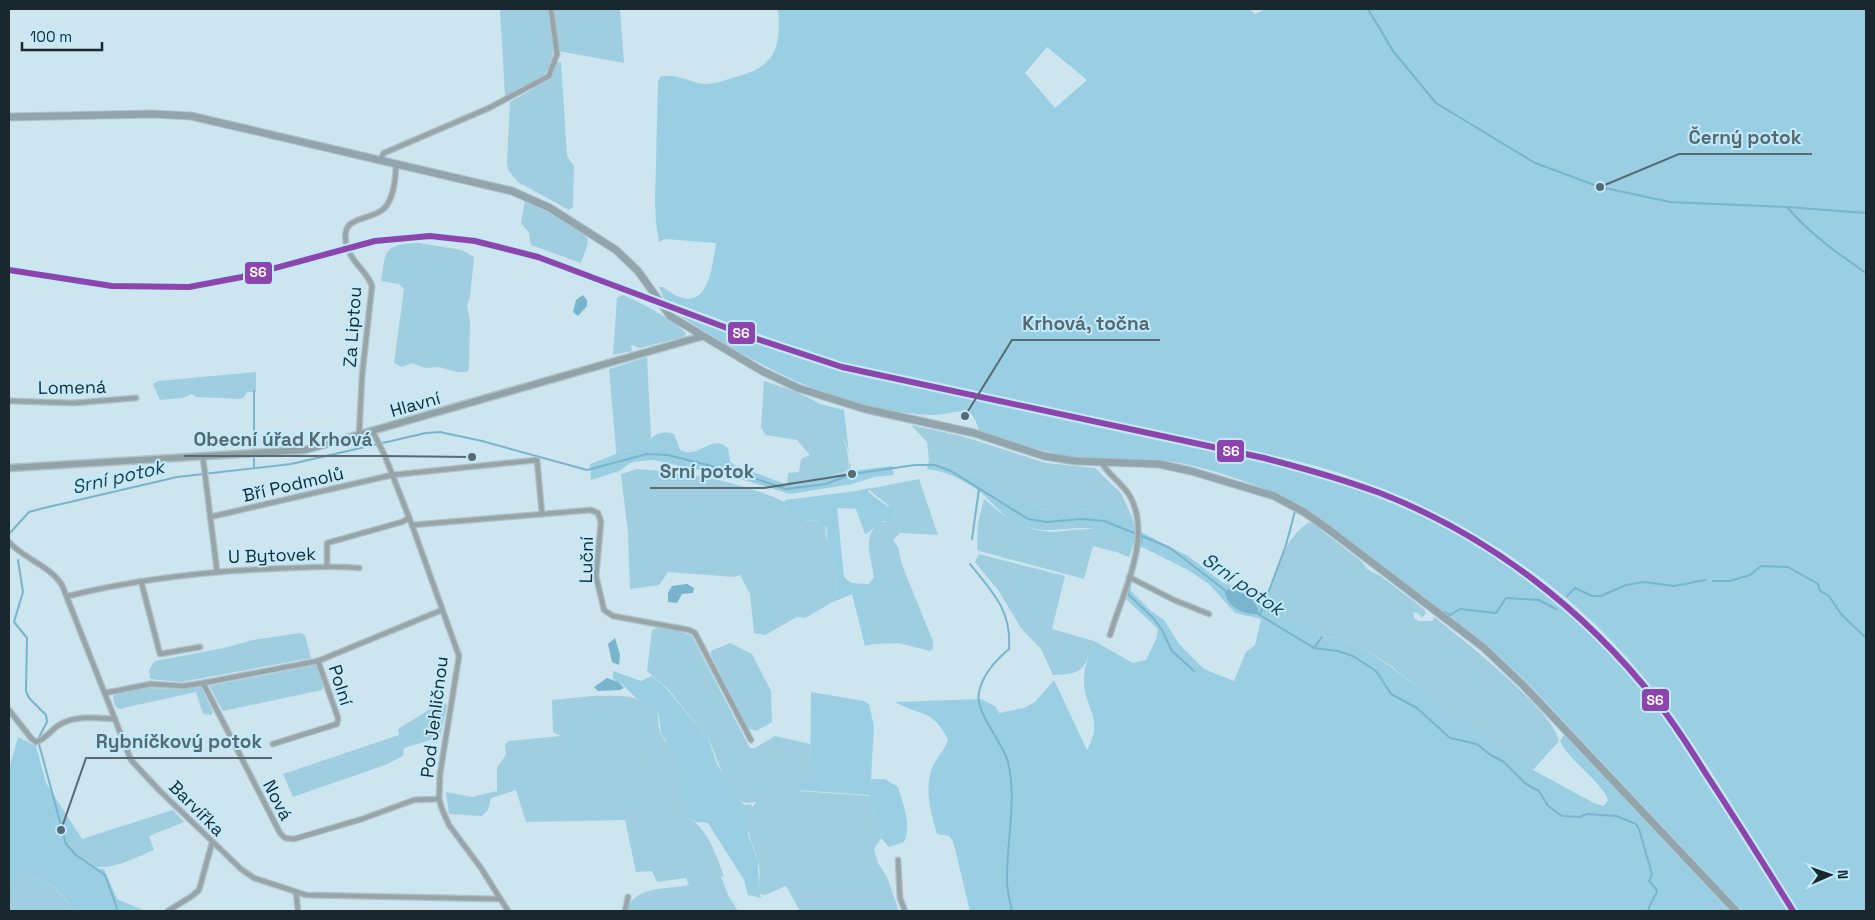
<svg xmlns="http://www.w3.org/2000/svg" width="1875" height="920" viewBox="0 0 1875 920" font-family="'Space Grotesk',sans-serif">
<rect width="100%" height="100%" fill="#cde5ef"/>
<g fill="#9fcee0">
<path d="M500,9H548C556,62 561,75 505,96Z"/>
<path d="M552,9H620L624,63L558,51Z"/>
<path d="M561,62L567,156L574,166L573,207L569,210L518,182L508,170L507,162L510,102L550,79L557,63Z"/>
<path d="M525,200L559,218L587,237L588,243L581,263L531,245L529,233L521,223Z"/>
<path d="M419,243L462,250L474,257L470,297L467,305L470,321L469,369L467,372H457L439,367L425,368L412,363L402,367L394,363L404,289L399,284L381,281C386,248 384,245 419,243Z"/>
<path d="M622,295C634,298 682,325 686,334L684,337L640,348L631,345L632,351L613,355L617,298Z"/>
<path d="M647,357L651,437L647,444C637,448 625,454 616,449L609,369Z"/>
<path d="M256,372V392H247L244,397L240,399L196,397L192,394L182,398L160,400L153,384L158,381Z"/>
<path d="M764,381C782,387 802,393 818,403C835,413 854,453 847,471L803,484L787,485L788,473L799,472L801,459L810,455L797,440L766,435L761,428Z"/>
<path d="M911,425L961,436L1046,463L1095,468L1121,493L1133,519L1091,509L1054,511L1042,509L1024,502L987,478L929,460L927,442Z"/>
<path d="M637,469C689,472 737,481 785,502V508L807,521L814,520L822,521C828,529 824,532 827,540C833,561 843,582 831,603L805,618L797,617L765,635L754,633L750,594L740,575L734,577L668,572L659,585L630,589L628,533L621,474Z"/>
<path d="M919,479L938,535L900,533L893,540L898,547L902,565L933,641V649L930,651L898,643L873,644C863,631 861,601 867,586C869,582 872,581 874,577C871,557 862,537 879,522H885L889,506L868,489Z"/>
<path d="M984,499C989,502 995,509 1001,513C1016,525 1036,532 1055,532C1070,531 1112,523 1121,539L1116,552L1093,546L1084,579L979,551L977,549L978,523Z"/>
<path d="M1308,523H1312L1361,561L1367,569L1379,575L1424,609L1426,613L1422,618L1419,614L1413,612L1414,618L1418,621H1433L1434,617C1461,638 1554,711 1559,741L1533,770L1417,687L1390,665L1359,646L1342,639L1321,636L1311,624L1291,621L1283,613L1269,606L1272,596L1270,590C1279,566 1285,538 1308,523Z"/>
<path d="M979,554L1065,576L1052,629L1094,641C1084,669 1085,674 1053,675L1041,649L1021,628L998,590L975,562Z"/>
<path d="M657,628L676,630L692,636L750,748H755L775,736L810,744V770L799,791L870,796L882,837L874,849L878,863L887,877L899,911H800L786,886L765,895L760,894C757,886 761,876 759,866C756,846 736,820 757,802C752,802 746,804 741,801C726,795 716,751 708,738L667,688L647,671L652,630Z"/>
<path d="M300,633L305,635L311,658L181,682L150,679L149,670L155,661L224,648L253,640Z"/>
<path d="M730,643L752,654L771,691L772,722L756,731L748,728L711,655V651Z"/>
<path d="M316,665L324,686L322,690L223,711L209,686Z"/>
<path d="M198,686L201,687L213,712L211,715L203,714L196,692L119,709L115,706L113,697L116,693L145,688L184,689Z"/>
<path d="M593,696C610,696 629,694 645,702C664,712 655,719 661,734C664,742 672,748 676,756C678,763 685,808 686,817C708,826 716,856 724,876L721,877L728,895L738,911H627C633,885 668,890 689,885L686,878L657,882L652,871L636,872L625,820L526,822L516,790L491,798L488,810L482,816L449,814L446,792L472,797L497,791V767L506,755L505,744L509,741L561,736L553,732L552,700Z"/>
<path d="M444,703L447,705L440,737L404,748L403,756L385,765L293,797L283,774L399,735L398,729L427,711Z"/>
<path d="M173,810L184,822L149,836L154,850C120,864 92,883 66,844Z"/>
<path d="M26,876C50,880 60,891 74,911H9V886L15,884Z"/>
</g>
<g fill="#9acfe3" fill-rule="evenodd">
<path d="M778,9H1250L1255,14L1266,9H1866V911H1797C1736,814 1680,707 1597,626C1518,550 1421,496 1316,466C1261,451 1204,442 1148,430C1053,409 958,389 863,368L814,354L664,299L659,287H663C705,320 711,277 716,243L665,239L659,242L656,223L655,202L658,82L660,77C675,72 690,83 705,84C715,84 726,80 735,77C776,67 781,48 778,9ZM1047,47L1087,80L1055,108L1025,73Z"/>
<path d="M677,314H681L811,362L861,376C955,396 1049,416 1144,437C1201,449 1259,458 1315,474C1419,504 1516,557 1593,634C1673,714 1728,816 1788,911H1742L1526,681L1486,644L1306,508C1269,488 1200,463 1158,460C1130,458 1102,461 1074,457C1041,452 1010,440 979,431L975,419L969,411C957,410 947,415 935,415C924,415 912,414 901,412C813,398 751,361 677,314Z"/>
<path d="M820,404L844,410L851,471L892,466L894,475L874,477L852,484L790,494L737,478L653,460L632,462L619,471L591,480L590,464L616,454V450L628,451L647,444C653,434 662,430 674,434L680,450C700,460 710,433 728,448L730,461L734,465L788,485L803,484L846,472C860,455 832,417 820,404Z"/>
<path d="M929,460L987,478L1024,502L1042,509L1054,511L1091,509L1133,519L1135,529L1188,556L1223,583L1247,590L1256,601L1263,603L1270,590L1272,596L1269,606L1283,613L1291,621L1311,624L1321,636L1342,639L1359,646L1390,666L1417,687L1533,770L1594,803L1604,806L1608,800L1606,795C1593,775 1569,760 1560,741L1564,735L1730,911H970L953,841L949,836L937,834C931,813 925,793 931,771C934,760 944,752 948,740C934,710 921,716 895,702L981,699L995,706L999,713L1024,708L1035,702L1054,680L1087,750C1105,719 1084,707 1084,682C1084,667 1089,654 1094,641L1133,663L1146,660L1156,639L1158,629L1126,599L1130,590L1150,610L1164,620L1179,644L1204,669L1234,681L1246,652L1255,645L1261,619L1235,613L1209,584L1188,570L1134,543L1129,557L1116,552L1121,539L1118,535C1108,533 1099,529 1088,528C1062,527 1050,535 1020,525C1001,517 992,500 976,489C962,479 944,471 927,469Z"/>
<path d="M870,488L868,492L894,511L895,515L892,520L879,522L869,532L865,534L856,509L837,508L844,577L851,583L868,584C865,603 861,628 873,644L865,646L852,594L831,603C847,576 824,554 827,528L818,520L795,521C789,515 784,509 785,500L856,491Z"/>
<path d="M613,671L641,681L652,676L664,686L708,738L717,764L737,798L745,805L752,804L748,834L758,861L759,890L761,898L748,895L744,880L708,823L696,822L686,817L681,796L677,760L661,733L659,716L654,708L636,698L623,685L613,679Z"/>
<path d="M811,692L864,701L869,704L874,726L871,779H885L898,787C903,805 912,824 904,842L889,847L882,839L869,795L796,790C798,782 807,779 810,770Z"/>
<path d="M18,737L36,746L46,783L82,839L67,844C74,856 89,868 104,869L117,899L145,911H74C61,891 50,880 26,876L15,884L9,886V769Z"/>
<path d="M660,747L666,758L660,763L651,764L650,761L654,757L656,748Z"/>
</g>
<g fill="#78b4cb">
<path d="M583,295L587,300V306L578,316L573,312L576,300Z"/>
<path d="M687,584L694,588L693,593L682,594L677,603L668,602V593L672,586Z"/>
<path d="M1228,589C1242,591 1257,599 1259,614C1245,615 1228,608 1225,593Z"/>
<path d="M615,638L620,655L619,665L612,662L608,644Z"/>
<path d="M607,678L618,682L624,688L620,690L598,691L594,687Z"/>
</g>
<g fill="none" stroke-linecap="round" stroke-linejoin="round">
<g stroke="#78b4cb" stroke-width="2">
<path d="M1368,9L1393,51L1436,103L1535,163L1600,187L1670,202L1787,207C1810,234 1837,253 1866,273"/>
<path d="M1787,207L1866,213"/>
<path d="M254,391V449"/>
<path d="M254,468V458"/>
<path d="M9,534L29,512L44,508L177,477L291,464L426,433L440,432L482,441L587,470L647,454L668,455L739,473L786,489L826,484L852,474L915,465H935L951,471L1028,519L1047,522L1081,519L1104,521L1142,536L1170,548L1226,591"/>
<path d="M972,539L979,489"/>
<path d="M18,560L23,592L14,622L27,638L26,691L29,698L46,715L47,722L38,739"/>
<path d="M970,564C992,592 1012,610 1009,649C995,661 983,674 979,692C974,712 1003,742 1008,762C1017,800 1007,839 1007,877C1006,888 1010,900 1012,911"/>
<path d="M1133,576L1142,536"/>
<path d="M1131,581L1128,594L1154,619L1162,630L1172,651L1194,671"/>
<path d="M1713,581H1730L1750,575L1761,566L1788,567L1818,584L1820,591L1829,596L1841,614L1866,638"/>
<path d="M1567,596L1575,588L1592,596H1601L1626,585L1644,582L1674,586L1705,580"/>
<path d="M1444,612L1450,615L1460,609L1496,613L1506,598L1539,600L1556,609"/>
<path d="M1258,614L1314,648L1338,651L1353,656L1376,671L1391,694L1417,708L1450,738L1477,744L1489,754L1504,762L1526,784L1539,791L1548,806L1562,816L1580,817L1587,814L1616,816L1636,824L1639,829L1652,874L1649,881L1657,890C1656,898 1650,901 1648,911"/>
<path d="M1260,615L1286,545L1295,511"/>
<path d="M1314,648L1322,637"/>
<path d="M39,744L66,844L76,855L105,875L118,911"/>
</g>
<g stroke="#afc2ca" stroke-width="7">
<g id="street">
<path d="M380,160L384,153L489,108L549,76L557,54L551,9"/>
<path d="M9,401L74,403L136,398"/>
<path d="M373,432L385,456L412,525L459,656L440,774L439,799L442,809L449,825L481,868L508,911"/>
<path d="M359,436L362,376L372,286C367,271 351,262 347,247C337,211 374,224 387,205C394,195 396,176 396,164"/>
<path d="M203,458L217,571"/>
<path d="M1102,463C1109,476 1124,484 1131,498C1152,540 1122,594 1110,635"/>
<path d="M210,517L392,475L537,460L542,514"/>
<path d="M412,525L591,510L598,513L601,522L596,576L604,610L613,616L689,630L695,633L751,740"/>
<path d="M9,542C24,559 49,565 62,585L131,760L159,790L241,869L254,878L306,895L499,899"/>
<path d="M327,566V543L402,522L409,518"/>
<path d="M1129,577L1174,600L1209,614"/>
<path d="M141,581L160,654L200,647"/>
<path d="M68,596C134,580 200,572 268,569C298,568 328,565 359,568"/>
<path d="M203,683L280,833L285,838L294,839L362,819L414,800L439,799"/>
<path d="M105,693L151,684L183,686L203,683L318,661"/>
<path d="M9,710L31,738L36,742C45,740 51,730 59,725C75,715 96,718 115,719"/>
<path d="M273,744L337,724L338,718L318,661L442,610"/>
<path d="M898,860L900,898L905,911"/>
<path d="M296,893L298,911"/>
<path d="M168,911L192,896L199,890L212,843"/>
<path d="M625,911L628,897"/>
</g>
</g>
<g stroke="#afc2ca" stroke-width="9">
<path id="secondary" d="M9,468L305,450L703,336"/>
</g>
<g stroke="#afc2ca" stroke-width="9">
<path id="primary" d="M9,117L152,114L191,116L512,191L550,208L616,250L638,271L670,316L762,371L798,388L865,409L974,433L1044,456L1076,461L1159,464L1191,471L1274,496L1304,512L1328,529L1483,647L1523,685L1736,911"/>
</g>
<use href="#street" stroke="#97a4a8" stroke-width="4.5"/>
<use href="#secondary" stroke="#92a3a8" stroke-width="6"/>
<use href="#primary" stroke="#92a5ac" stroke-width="7"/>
<g stroke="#c0ebfc" stroke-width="10">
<path id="rail-1" d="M9,270L112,286L189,287L242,277L375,241L430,236L475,241L538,257L751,337L842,367L1264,458C1303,468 1342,479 1380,493C1490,536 1584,609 1657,702C1676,725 1692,752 1708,777C1737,821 1765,866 1793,911"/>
</g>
<use href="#rail-1" stroke="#8e44ad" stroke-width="6"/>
</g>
<g text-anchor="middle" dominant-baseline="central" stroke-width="4" stroke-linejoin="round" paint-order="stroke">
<g font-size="18" fill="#18282e" stroke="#c0ebfc">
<text transform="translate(352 327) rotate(-86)">Za Liptou</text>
<text transform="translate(72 387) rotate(-1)">Lomená</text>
<text transform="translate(415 404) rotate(-16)">Hlavní</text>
<text transform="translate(293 484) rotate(-13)">Bří Podmolů</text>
<text transform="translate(272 555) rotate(-2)">U Bytovek</text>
<text transform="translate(586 560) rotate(-89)">Luční</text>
<text transform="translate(341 685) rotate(72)">Polní</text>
<text transform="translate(434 717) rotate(-83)">Pod Jehličnou</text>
<text transform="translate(278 800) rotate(63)">Nová</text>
<text transform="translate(197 808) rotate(45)">Barvířka</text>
</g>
<g font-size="19" font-style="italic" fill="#1d414d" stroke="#c0ebfc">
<text transform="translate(118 477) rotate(-13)">Srní potok</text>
<text transform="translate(1243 584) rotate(35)">Srní potok</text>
</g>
</g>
<path fill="none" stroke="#576a72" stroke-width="2" d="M1600 187L1679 154H1812M965 416L1012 340H1160M472 457L383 456H184M852 474L764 488H650M61 830L86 758H272"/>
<g fill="#576a72" stroke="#c0ebfc" stroke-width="2">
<circle cx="1600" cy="187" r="5"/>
<circle cx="965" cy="416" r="5"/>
<circle cx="472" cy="457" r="5"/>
<circle cx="852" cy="474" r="5"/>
<circle cx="61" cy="830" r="5"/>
</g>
<g font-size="19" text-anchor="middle" font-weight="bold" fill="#576a72" stroke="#c0ebfc" stroke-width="4" stroke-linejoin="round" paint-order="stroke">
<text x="1745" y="144">Černý potok</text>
<text x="1086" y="330">Krhová, točna</text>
<text x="283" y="446">Obecní úřad Krhová</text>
<text x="707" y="478">Srní potok</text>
<text x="179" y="748">Rybníčkový potok</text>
</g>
<g stroke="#c0ebfc" stroke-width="2">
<rect x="244" y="261" width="29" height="24" rx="5" fill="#8e44ad"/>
<rect x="727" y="321" width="29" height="24" rx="5" fill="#8e44ad"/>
<rect x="1216" y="439" width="29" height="24" rx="5" fill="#8e44ad"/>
<rect x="1641" y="688" width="29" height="24" rx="5" fill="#8e44ad"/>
</g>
<g font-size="14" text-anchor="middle" font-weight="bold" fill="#fff">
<text x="258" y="277">S6</text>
<text x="741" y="338">S6</text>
<text x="1231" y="456">S6</text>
<text x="1655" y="705">S6</text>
</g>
<rect width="1875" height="920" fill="none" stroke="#18282e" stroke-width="20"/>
<g transform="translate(1830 875) rotate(88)" stroke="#c0ebfc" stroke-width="4" paint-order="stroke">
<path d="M0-4L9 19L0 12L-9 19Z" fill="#18282e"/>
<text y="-8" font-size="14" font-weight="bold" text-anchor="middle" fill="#18282e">N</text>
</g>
<path d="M22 42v8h80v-8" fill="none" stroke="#18282e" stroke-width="2.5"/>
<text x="30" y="42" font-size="15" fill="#18282e" stroke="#c0ebfc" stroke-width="4" paint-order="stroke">100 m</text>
</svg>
